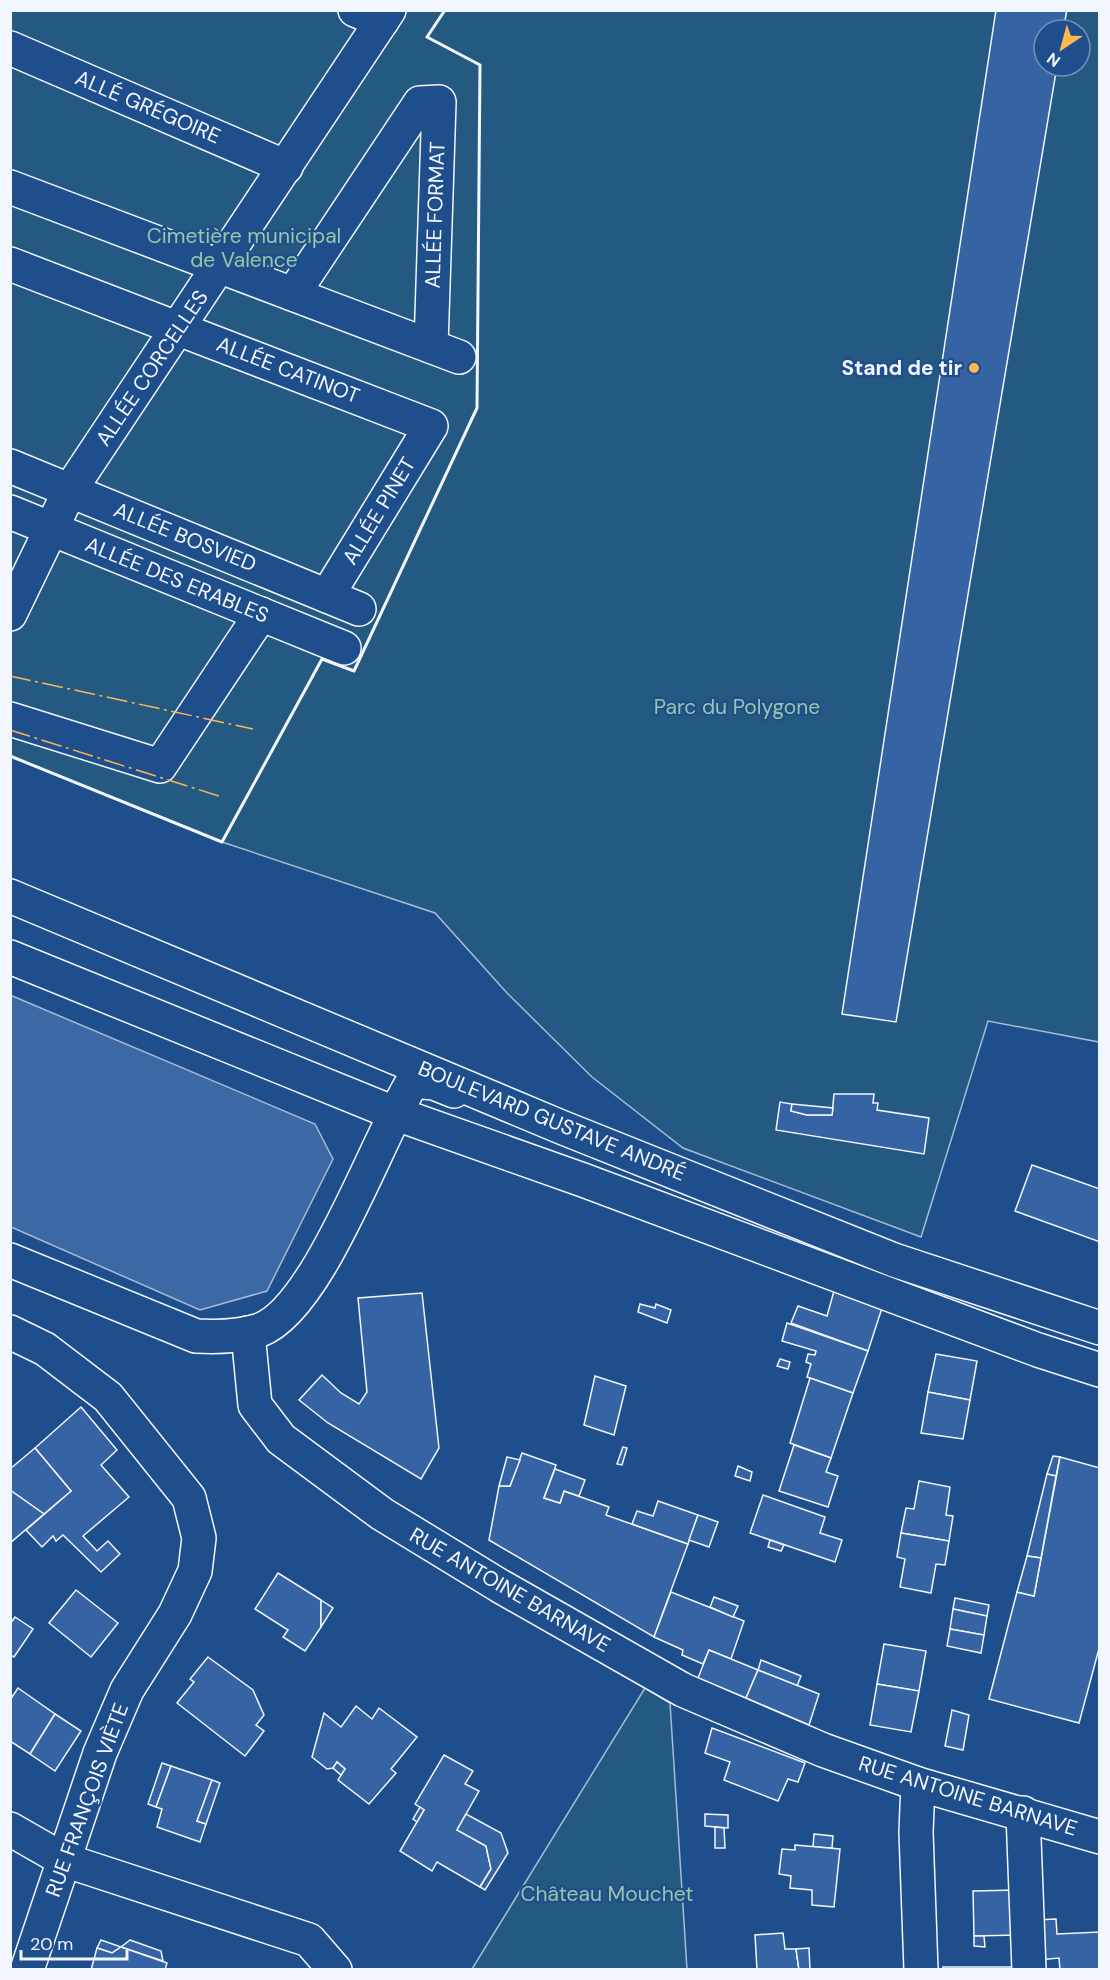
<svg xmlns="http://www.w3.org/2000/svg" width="1110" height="1980" viewBox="0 0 1110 1980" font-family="'DM Sans',sans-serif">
<rect width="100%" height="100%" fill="#1f4e8c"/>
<g fill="#245a82" stroke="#a8bbd7" stroke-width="1.5" fill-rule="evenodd">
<path d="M10,11H1099V1042L988,1021L921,1237L683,1148L592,1077L507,993L435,913L222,842L11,756ZM1044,30H1080V66H1044Z"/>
<path d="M645,1688L670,1703L687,1969H472Z"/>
</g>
<path fill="#3b69a3" stroke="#a8bbd7" stroke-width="1.5" d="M10,995L315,1124L333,1159L267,1291L200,1310L11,1227Z"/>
<g fill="#3563a3" stroke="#f2f6ff" stroke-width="1.5">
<path d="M996,10H1067L1063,30H1044V66H1057L896,1022L842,1014Z"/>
<path d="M834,1094H874L873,1103H878L877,1110L929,1118L924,1154L776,1130L780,1102L792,1104L791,1111L807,1115H832Z"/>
<path d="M792,1104L833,1108L832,1115H807L791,1111Z"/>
<path d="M1032,1165L1100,1189V1242L1015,1211Z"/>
<path d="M834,1291L882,1308L868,1351L791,1323L798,1306L827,1316Z"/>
<path d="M422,1293L439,1448L421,1479L328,1423L299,1400L322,1375L341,1393L359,1404L367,1392L358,1298Z"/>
<path d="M640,1304L655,1308L656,1304L671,1310L667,1323L638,1312Z"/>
<path d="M787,1323L868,1351L853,1393L807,1377L811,1364L806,1362L808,1354L815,1355L816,1351L782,1341Z"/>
<path d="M936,1354L977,1361L970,1400L928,1392Z"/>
<path d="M780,1359L790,1362L788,1369L777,1366Z"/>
<path d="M595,1376L626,1386L614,1435L584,1425Z"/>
<path d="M810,1378L853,1393L831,1458L790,1443Z"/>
<path d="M928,1392L970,1400L963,1439L921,1433Z"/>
<path d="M81,1407L117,1450L101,1465L129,1497L83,1536L97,1551L108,1541L120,1554L101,1572L63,1535L56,1541L53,1536L42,1547L26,1530L71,1491L35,1448Z"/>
<path d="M794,1445L831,1458L826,1472L838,1476L828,1507L779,1491Z"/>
<path d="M623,1447L627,1448L622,1465L617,1464Z"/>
<path d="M35,1448L71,1491L44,1514L10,1490V1469Z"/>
<path d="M522,1453L556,1465L544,1498L560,1503L564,1491L609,1507L606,1515L688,1544L654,1637L489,1540L499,1486H510Z"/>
<path d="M1053,1456L1060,1457L1056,1476L1047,1474Z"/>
<path d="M507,1457L520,1460L510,1486H499Z"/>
<path d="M1060,1457L1100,1468V1645L1079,1723L989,1699L1017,1592L1034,1596Z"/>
<path d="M738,1466L752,1472L750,1481L735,1476Z"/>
<path d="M555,1469L585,1480L579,1496L564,1491L560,1503L544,1498Z"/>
<path d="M1047,1474L1056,1476L1041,1558L1027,1556Z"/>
<path d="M919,1481L950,1487L946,1515L953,1516L949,1541L901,1533L906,1508L914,1509Z"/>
<path d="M10,1490L44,1514L10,1543Z"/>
<path d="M763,1495L825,1517L820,1533L842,1540L835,1562L750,1533Z"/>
<path d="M658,1501L698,1515L688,1544L632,1524L637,1511L653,1516Z"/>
<path d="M698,1515L718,1522L709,1547L689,1540Z"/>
<path d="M901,1533L949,1541L945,1565L936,1564L931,1593L900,1587L905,1559L897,1557Z"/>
<path d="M770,1540L784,1545L781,1551L768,1547Z"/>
<path d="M1027,1556L1041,1558L1034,1596L1017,1592Z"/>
<path d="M278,1573L321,1600V1627L305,1651L283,1637L288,1630L255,1609Z"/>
<path d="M76,1590L118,1623L91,1657L49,1623Z"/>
<path d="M671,1592L744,1621L731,1659L709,1650L703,1664L682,1655L683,1650L654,1637Z"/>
<path d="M714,1597L738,1606L733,1617L710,1607Z"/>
<path d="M955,1598L989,1605L987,1616L953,1609Z"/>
<path d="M321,1600L333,1608L321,1627Z"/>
<path d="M953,1609L987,1616L984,1635L950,1629Z"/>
<path d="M15,1617L33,1629L14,1657L10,1655V1624Z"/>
<path d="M950,1629L984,1635L981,1653L947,1646Z"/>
<path d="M884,1644L926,1651L919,1691L877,1684Z"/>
<path d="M709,1650L758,1670L746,1698L698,1678Z"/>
<path d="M208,1657L253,1690L264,1715L256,1725L264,1731L245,1756L177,1703L194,1682L190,1679Z"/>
<path d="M761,1660L801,1676L797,1686L758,1670Z"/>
<path d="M758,1670L819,1694L809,1725L746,1698Z"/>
<path d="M877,1684L919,1691L911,1732L870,1725Z"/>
<path d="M18,1688L55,1714L30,1754L10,1741V1700Z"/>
<path d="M356,1706L372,1719L379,1708L417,1737L391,1769L396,1773L369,1804L338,1780L345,1769L337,1762L333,1768L327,1769L312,1757L324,1713L341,1727Z"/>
<path d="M952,1710L969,1715L963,1750L945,1746Z"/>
<path d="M55,1714L81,1731L55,1771L30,1754Z"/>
<path d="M712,1728L805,1763L798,1782L788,1779L778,1801L724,1780L730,1762L705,1753Z"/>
<path d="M444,1755L473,1771L465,1784L479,1791L457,1830L486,1846L491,1869L480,1887L437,1862L432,1871L400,1851L424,1810L415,1804Z"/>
<path d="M337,1762L345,1769L341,1775L333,1768Z"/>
<path d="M162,1763L171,1766L156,1807L148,1804Z"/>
<path d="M171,1766L212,1780L197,1821L206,1824L200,1842L157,1827L162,1809L156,1807Z"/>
<path d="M212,1780L220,1783L206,1824L197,1821Z"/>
<path d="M420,1807L424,1810L417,1822L413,1819Z"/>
<path d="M466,1814L501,1833L508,1853L485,1890L480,1887L491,1869L486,1846L457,1830Z"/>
<path d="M705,1814L728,1815V1828L705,1826Z"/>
<path d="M715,1827L724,1828L725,1848H715Z"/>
<path d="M814,1834L833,1836L832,1848L813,1847Z"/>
<path d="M795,1845L840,1849L834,1907L812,1905V1890L790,1888L791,1876L779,1874L782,1849L795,1850Z"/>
<path d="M1018,1890L1021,1935L974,1936L973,1891Z"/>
<path d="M1056,1919L1057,1934L1100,1932V1970H1060L1059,1958L1038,1960L1036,1920Z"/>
<path d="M783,1933L785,1949H796L799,1970H757L755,1935Z"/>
<path d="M974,1936H984L985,1947L974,1946Z"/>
<path d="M101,1940L121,1947L112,1953L97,1948Z"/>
<path d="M130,1940L161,1951L163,1961L121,1947Z"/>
<path d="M121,1947L167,1963L165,1970H91L97,1948L112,1953Z"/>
<path d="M809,1948L810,1970H799L796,1949Z"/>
<rect x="943" y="1967" width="79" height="3"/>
</g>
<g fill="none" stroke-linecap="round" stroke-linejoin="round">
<g stroke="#f2f6ff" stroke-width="36">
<g id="minor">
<path d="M355,10L382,21"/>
<path d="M10,48L286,167"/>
<path d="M10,187L459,357"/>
<path d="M10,264L431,426L327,596"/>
<path d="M293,294L420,103L439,102L431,346"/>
<path d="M10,466L359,609"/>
<path d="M10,512L344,648"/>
<path d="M10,614L70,490L389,10"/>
<path d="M10,719L160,766L261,614"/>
<path d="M10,1260L196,1336C217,1337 240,1337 260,1330C319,1308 377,1138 413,1081L434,1083L454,1091"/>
<path d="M10,1332L45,1349L108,1397L189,1498L199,1538L195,1571L175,1614L127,1690L100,1753L27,1970"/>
<path d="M248,1333L255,1405L281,1439L382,1514L500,1586L683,1690L823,1750L918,1784L1100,1837"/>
<path d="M918,1784L916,1832L921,1970"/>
<path d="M1023,1813L1029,1970"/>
<path d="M10,1829L64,1860L309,1940L335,1970"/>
</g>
</g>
<g stroke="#f2f6ff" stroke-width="36">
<g id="major">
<path d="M10,896L561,1127L894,1260L1100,1328"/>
<path d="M10,957L394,1113L583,1180L1038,1350L1100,1370"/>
</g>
</g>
<use href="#minor" stroke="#1f4e8c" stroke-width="33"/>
<use href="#major" stroke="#1f4e8c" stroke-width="33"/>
<path stroke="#f2f6ff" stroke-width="3" d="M10,756L222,842L322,659L354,671L477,408L480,65L427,37L445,10"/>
<g stroke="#ffb74d" stroke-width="1.5" stroke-dasharray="21 4.5 3 4.5" stroke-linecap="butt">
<path d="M10,676L253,729"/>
<path d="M10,730L219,796"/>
</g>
</g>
<circle fill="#ffb74d" stroke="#1f4e8c" stroke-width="2" cx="974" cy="368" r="6"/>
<g text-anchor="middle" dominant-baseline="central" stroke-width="4.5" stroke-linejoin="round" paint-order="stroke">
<g font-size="21" fill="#f2f6ff" stroke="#1f4e8c">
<text transform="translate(148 107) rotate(23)">ALLÉ GRÉGOIRE</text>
<text transform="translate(435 215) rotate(-88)">ALLÉE FORMAT</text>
<text transform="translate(152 368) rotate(-56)">ALLÉE CORCELLES</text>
<text transform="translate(288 370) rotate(21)">ALLÉE CATINOT</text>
<text transform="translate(379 511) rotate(-59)">ALLÉE PINET</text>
<text transform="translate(185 537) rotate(22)">ALLÉE BOSVIED</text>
<text transform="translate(177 580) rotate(22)">ALLÉE DES ERABLES</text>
<text transform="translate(552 1121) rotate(22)">BOULEVARD GUSTAVE ANDRÉ</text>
<text transform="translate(510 1590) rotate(30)">RUE ANTOINE BARNAVE</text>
<text transform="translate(968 1796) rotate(17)">RUE ANTOINE BARNAVE</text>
<text transform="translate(87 1800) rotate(-70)">RUE FRANÇOIS VIÈTE</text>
</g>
<g font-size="21" fill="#97c8a6" stroke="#1f4e8c">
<text x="244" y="236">Cimetière municipal<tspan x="244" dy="24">de Valence</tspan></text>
<text x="737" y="707">Parc du Polygone</text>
<text x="607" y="1894">Château Mouchet</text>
</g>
<g font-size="21" font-weight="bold" fill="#f2f6ff" stroke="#1f4e8c" text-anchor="end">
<text x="962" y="368">Stand de tir</text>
</g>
</g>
<rect width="1110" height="1980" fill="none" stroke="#f2f6ff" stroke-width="24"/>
<g transform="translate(1062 48) rotate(216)"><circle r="28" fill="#1f4e8c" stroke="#7391ba" stroke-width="1.5"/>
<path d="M0-4.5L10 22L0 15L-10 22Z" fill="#ffb74d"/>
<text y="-9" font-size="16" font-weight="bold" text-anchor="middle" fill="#f2f6ff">N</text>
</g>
<path d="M21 1950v9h106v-9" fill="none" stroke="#f2f6ff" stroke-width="3"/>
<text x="30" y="1950" font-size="18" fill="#f2f6ff" stroke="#1f4e8c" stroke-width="4.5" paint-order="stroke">20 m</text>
</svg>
